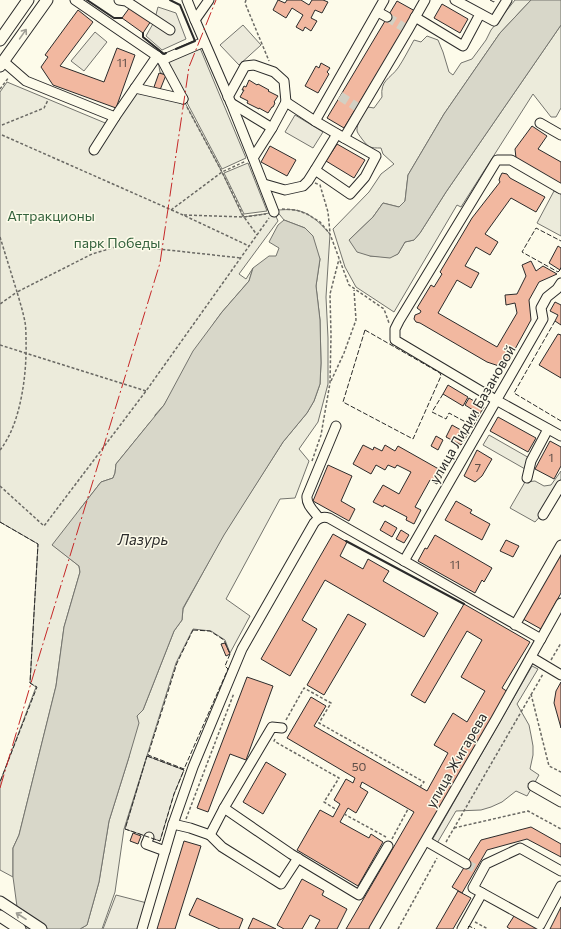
<svg xmlns="http://www.w3.org/2000/svg" width="561" height="929" viewBox="0 0 561 929" font-family="Commissioner,sans-serif">
<rect width="100%" height="100%" fill="#fdfbea"/>
<g fill="#ecebdb" stroke="#74746e">
<path d="M515,0H531L500,33L444,114L408,175L405,201L399,207L383,203L373,217L349,240L370,256L390,257L398,254L405,242L414,240L420,233L446,192L561,25V108L556,117H551L533,94L461,207L457,205L394,312L356,287L345,267L333,229L369,192L381,174L394,164L383,154L381,148C370,148 369,148 362,139C360,136 358,134 357,131C356,124 364,113 368,107L374,108L382,97C380,80 390,79 398,68C404,59 409,49 414,40L421,42L427,36L438,40L443,52L449,72L453,75L461,63L472,59L486,40L491,30Z"/>
<path d="M200,48L246,158L222,169L174,78L169,79L160,72L158,61Z"/>
<path d="M7,82L110,125L135,88L183,99L222,172L243,217L264,214L274,212L278,221L239,274L246,279L253,268L249,281L222,312L214,323L164,405L155,415V420L151,421L116,464L115,473L113,478L101,482L80,509L79,514L53,545L79,566L80,572L64,627L56,686L19,835L13,848V877L0,870V782L36,687L30,683L38,544L0,522V92Z"/>
<path d="M248,163L267,211L244,214L224,173Z"/>
<path d="M554,191L561,194V236L537,223Z"/>
<path d="M276,210C282,210 289,209 295,210C310,212 321,224 330,234L326,297L328,338V384L318,422L299,449L309,461L295,498L280,499L226,599L250,616L230,653L225,640L211,631L193,629L176,663L124,829L115,892L102,929H80L87,925L99,882L109,821L129,757L137,716L143,710L174,631L182,620L183,609L224,534L283,442L307,413L314,401L320,384L321,363L320,320L316,286L320,259L305,228L284,220Z"/>
<path d="M489,435L531,459L525,469L483,445Z"/>
<path d="M561,471V482L544,512L535,522L510,508L525,482L535,481L544,486L551,485Z"/>
</g>
<g fill="#eceadb" stroke="#74746e">
<path d="M158,7L176,13L186,39L162,50L146,36L154,22Z"/>
<path d="M243,25L261,45L239,65L220,45Z"/>
<path d="M95,32L107,42L84,71L71,61Z"/>
<path d="M295,115L323,132L313,148L285,132Z"/>
<path d="M532,666L538,669L517,704L529,725L531,735L533,746V755L530,769L539,775L527,796L516,791L502,802L491,807L481,810L456,811L436,845L431,842Z"/>
<path d="M147,756L184,770L174,794L160,841L125,829Z"/>
<path d="M116,895L147,903L139,929H103Z"/>
</g>
<g fill="#d8d7c9" stroke="#74746e">
<path d="M531,0H561V25L446,192L420,233L414,240L405,242L398,254L390,258L370,256L357,252L349,240L373,217L383,203L399,207L405,201L408,175L444,114L500,33Z"/>
<path d="M284,220L305,228L313,236L320,259L316,286L320,320L321,363L320,384L314,401L307,413L283,442L224,535L183,608L182,620L174,631L143,710L137,716L139,723L129,757L109,821L99,882L87,925L80,929H20L13,877V848L19,835L56,686L64,627L80,572L79,566L52,545L101,482L113,478L115,473L116,464L164,405L193,351L222,312L249,281L253,268L269,256H276L279,248L269,242L278,225Z"/>
</g>
<g fill="#f2b8a0" stroke="#2b2b2b">
<path d="M278,0L285,3L287,0H301L309,5L312,0H323L328,2L322,13L315,10L311,18L317,21L311,31L305,27L303,31L296,27L303,15L292,8L286,18L273,10Z"/>
<path d="M397,1L415,11L344,128L327,118Z"/>
<path d="M442,4L468,19L460,33L434,18Z"/>
<path d="M130,7L151,21L143,33L122,18Z"/>
<path d="M78,10L93,22L60,66L104,82L117,48L135,55L116,108L53,85L41,67L48,57L45,55Z"/>
<path d="M321,63L330,68L327,72L329,74L318,93L305,86L316,66L319,68Z"/>
<path d="M159,73L166,75L160,90L154,87Z"/>
<path d="M249,80L257,85L258,84L269,90L268,91L278,96L274,102L275,103L273,107H272L268,113L259,108V109L247,103L248,101L240,97L244,90H242L244,86L246,87Z"/>
<path d="M532,126L547,136L538,149L561,162V184L516,158L515,149Z"/>
<path d="M337,144L365,160L354,178L326,161Z"/>
<path d="M270,146L296,160L287,176L261,162Z"/>
<path d="M502,173L507,174L510,178L545,197L536,212L511,198L485,234L498,242L490,255L476,247L465,266L479,273L471,288L457,280L438,313L497,347L517,313L515,303L506,305L505,295L517,294L526,276L522,265L531,261L536,271L543,266L557,274L539,282L529,300L531,320L509,360L499,366L487,362L420,323L416,322L414,319L415,315L420,313L421,311L417,308L431,285L434,287L442,274L440,272L472,218L500,182L499,180L500,177Z"/>
<path d="M558,246L561,248V267L560,270L549,263Z"/>
<path d="M555,302L561,305V325L555,321L558,315L550,311Z"/>
<path d="M558,334L561,335V378L539,365Z"/>
<path d="M448,385L468,397L463,406L443,394Z"/>
<path d="M469,398L484,407L476,420L469,416L473,410L465,405Z"/>
<path d="M498,417L536,438L528,452L490,431Z"/>
<path d="M452,425L468,434L461,445L446,437Z"/>
<path d="M436,436L443,440L438,450L431,446Z"/>
<path d="M550,441L561,447V466L554,479L535,469Z"/>
<path d="M363,445L373,450L374,447L382,451L385,445L395,451L398,446L444,472L437,484L430,480L415,507L421,510L414,524L406,520L407,517L384,505L383,507L373,502L383,485L399,494L411,472L397,465L395,468L388,465L385,470L376,465L371,474L353,464Z"/>
<path d="M477,450L492,459L482,476L475,482L464,476Z"/>
<path d="M328,465L352,476L341,501L355,509L349,521L313,501Z"/>
<path d="M456,501L472,510L470,513L490,524L482,540L445,520Z"/>
<path d="M385,521L397,528L392,537L380,530Z"/>
<path d="M401,530L409,535L404,543L396,539Z"/>
<path d="M333,534L347,542L340,556L363,569L368,559L389,571L383,581L438,613L424,637L325,580L302,620L317,629L290,676L261,659Z"/>
<path d="M435,535L492,568L484,582L482,580L475,593L418,561L425,548L427,549Z"/>
<path d="M506,540L519,546L513,557L500,551Z"/>
<path d="M561,551V593L541,629L523,619Z"/>
<path d="M464,604L530,642L502,688L508,692L370,929H346L414,812L362,782L360,787L368,792L356,813L348,808L340,822L369,838L371,834L383,842L358,886L297,850L320,810L333,817L340,804L334,800L346,779L353,783L355,778L287,738L311,697L326,706L314,726L427,791L448,753L434,745L453,713L467,722L485,691L461,677L482,640L467,631L425,703L411,695Z"/>
<path d="M348,614L366,624L324,695L307,685Z"/>
<path d="M225,643L230,654L226,656L221,644Z"/>
<path d="M247,677L273,686L246,760L230,754L208,812L197,808Z"/>
<path d="M561,682V728L554,703L556,691Z"/>
<path d="M266,762L286,774L263,814L243,802Z"/>
<path d="M531,827L561,844V857L527,839L487,850L462,893L452,887L481,840Z"/>
<path d="M133,833L141,836L138,844L130,841Z"/>
<path d="M184,841L201,846L175,929H157Z"/>
<path d="M302,879L324,891L322,895L347,909L337,929H315L320,920L310,915L302,929H284L277,925Z"/>
<path d="M458,891L471,898L453,929H436Z"/>
<path d="M197,898L243,919L239,929H220L189,915Z"/>
<path d="M561,907V929H550Z"/>
<path d="M514,916L540,929H510L507,927Z"/>
<path d="M253,918L276,929H248Z"/>
</g>
<g fill="none" stroke-linecap="round" stroke-linejoin="round">
<g stroke="#d3d1c4" stroke-width="9" stroke-dasharray="9 4.5" stroke-linecap="butt">
<path d="M387,17L405,28"/>
<path d="M340,96L357,107"/>
<path d="M466,864L476,869"/>
</g>
<g stroke="#2b2b2b" stroke-width="11">
<g id="minor">
<path d="M75,0L157,56"/>
<path d="M119,0L126,1L170,30"/>
<path d="M187,0L195,20L231,103L253,158L274,212"/>
<path d="M455,0L494,21L507,0"/>
<path d="M378,12L387,17"/>
<path d="M415,17L463,46L480,14"/>
<path d="M195,20L209,0"/>
<path d="M162,60L183,99"/>
<path d="M3,61L26,81L115,117L157,56L162,60L204,42"/>
<path d="M135,88L183,99"/>
<path d="M228,97L245,66L254,65L274,72L284,81L286,102"/>
<path d="M231,103L272,128"/>
<path d="M315,121L384,0"/>
<path d="M540,123L561,135"/>
<path d="M94,150L115,117"/>
<path d="M253,158L272,128L286,102L315,121L344,138L408,30L425,0"/>
<path d="M315,170L350,194L365,177L376,156L344,138"/>
<path d="M264,184L285,190L303,186L308,181L315,170L337,134"/>
<path d="M561,189L511,160H497L399,321L395,329V340L496,400L561,436"/>
<path d="M527,478L531,461L548,429"/>
<path d="M543,515L561,485"/>
<path d="M319,518C314,511 306,505 307,496L336,426"/>
<path d="M404,561L543,319L541,308L547,297L557,289L561,283"/>
<path d="M515,625L561,545"/>
<path d="M531,657L561,675"/>
<path d="M533,786L561,802"/>
<path d="M224,808L272,727L282,728"/>
<path d="M173,824L190,828L210,835L224,808L291,854L359,895L388,846"/>
<path d="M210,835L222,847L281,884L298,858"/>
<path d="M149,837L146,844L165,851"/>
<path d="M426,841L466,864"/>
<path d="M561,871L520,848L486,864L473,888L540,925L561,886"/>
<path d="M142,929L173,824L193,767L242,649L314,523C318,518 323,516 329,518L541,639"/>
<path d="M374,929L496,719L561,603"/>
<path d="M462,929L482,893"/>
</g>
</g>
<g stroke="#2b2b2b" stroke-width="13">
<g id="major">
<path d="M0,40L28,0"/>
<path d="M0,66L47,0"/>
<path d="M0,902L41,929"/>
<path d="M0,916L20,929"/>
</g>
</g>
<g stroke="#6a6964" stroke-width="1.5" stroke-dasharray="3 2" stroke-linecap="butt">
<path d="M246,0L245,3L269,61"/>
<path d="M0,89L9,77"/>
<path d="M187,107L222,172L244,217L257,235"/>
<path d="M2,125L44,108L48,100"/>
<path d="M2,135L183,215L249,246"/>
<path d="M315,183L320,185L328,212L330,233"/>
<path d="M282,209L296,210L307,214L320,222L330,234L349,285L384,309L389,323"/>
<path d="M171,210L222,172L246,161"/>
<path d="M184,215L244,217L266,214"/>
<path d="M0,237L17,292L0,304"/>
<path d="M0,345L146,391"/>
<path d="M331,381L344,353L356,320L354,290"/>
<path d="M0,450C21,424 27,373 26,341C26,335 26,328 25,322C23,312 20,302 17,292L92,254L122,245L241,258"/>
<path d="M312,461L321,435L330,383L331,335L330,294L339,259"/>
<path d="M0,486L44,526L146,391L269,218"/>
<path d="M551,660L561,643"/>
<path d="M531,694L549,766L561,772"/>
<path d="M286,720L304,688L331,703L319,723L424,782L420,787"/>
<path d="M275,739L274,741L339,778L324,802L337,810"/>
<path d="M344,814L386,837"/>
<path d="M186,819L234,693"/>
<path d="M454,828L528,811L561,829"/>
<path d="M392,839L408,809"/>
<path d="M446,842L543,674"/>
<path d="M475,922L488,929"/>
<path d="M398,929L437,858"/>
</g>
<use href="#minor" stroke="#fdfbea" stroke-width="9"/>
<use href="#major" stroke="#fdfbea" stroke-width="11"/>
<g stroke="#2b2b2b" stroke-width="1" stroke-dasharray="5 2" stroke-linecap="butt">
<path d="M490,0L494,2L495,0"/>
<path d="M560,270L558,272L522,252L536,228L561,241"/>
<path d="M555,321L514,393L561,421"/>
<path d="M365,330L440,373L441,376L413,439L343,402Z"/>
<path d="M443,394L432,412L446,419L449,413L473,426L477,420"/>
<path d="M0,522L38,544L30,683L37,687L0,782"/>
<path d="M193,630L210,631L224,640L230,654L225,666L228,669L184,769L148,755L177,663Z"/>
<path d="M147,756L184,770L174,794L160,841L125,829Z"/>
<path d="M468,927L469,926L475,929"/>
</g>
<g stroke="#2b2b2b" stroke-width="2">
<path d="M87,0L114,18H122"/>
<path d="M170,0L180,5L195,41L176,49"/>
<path d="M143,33V37L164,54L166,53"/>
<path d="M346,541L464,604"/>
</g>
<path stroke="#c62828" stroke-width="1" stroke-dasharray="14 3 2 3" stroke-linecap="butt" d="M0,788L34,673L160,263L189,67L216,0"/>
</g>
<defs><path id="oneway-shaft" d="M-6 0H5M1.5-3L5.5 0L1.5 3" fill="none" stroke-width="1.6" stroke-linecap="round" stroke-linejoin="round"/></defs>
<g stroke="#9e9d94">
<use href="#oneway-shaft" transform="translate(23 34) rotate(-55)"/>
<use href="#oneway-shaft" transform="translate(21 916) rotate(-147)"/>
</g>
<g text-anchor="middle" dominant-baseline="central" stroke-width="3" stroke-linejoin="round" paint-order="stroke">
<g font-size="12" fill="#5d4e48">
<text x="122" y="62">11</text>
<text x="551" y="457">1</text>
<text x="478" y="467">7</text>
<text x="455" y="564">11</text>
<text x="359" y="766">50</text>
</g>
<g font-size="14" fill="#34623c" stroke="#fdfbea">
<text x="51" y="215">Аттракционы</text>
<text x="117" y="242">парк Победы</text>
</g>
<g font-size="14" fill="#2b2b2b" stroke="#fdfbea">
<text transform="translate(472 414) rotate(-60)">улица Лидии Базановой</text>
<text transform="translate(456 760) rotate(-60)">улица Жигарева</text>
</g>
<g font-size="15" font-style="italic" fill="#2b2b2b" stroke="#fdfbea">
<text x="143" y="539">Лазурь</text>
</g>
</g>
</svg>
